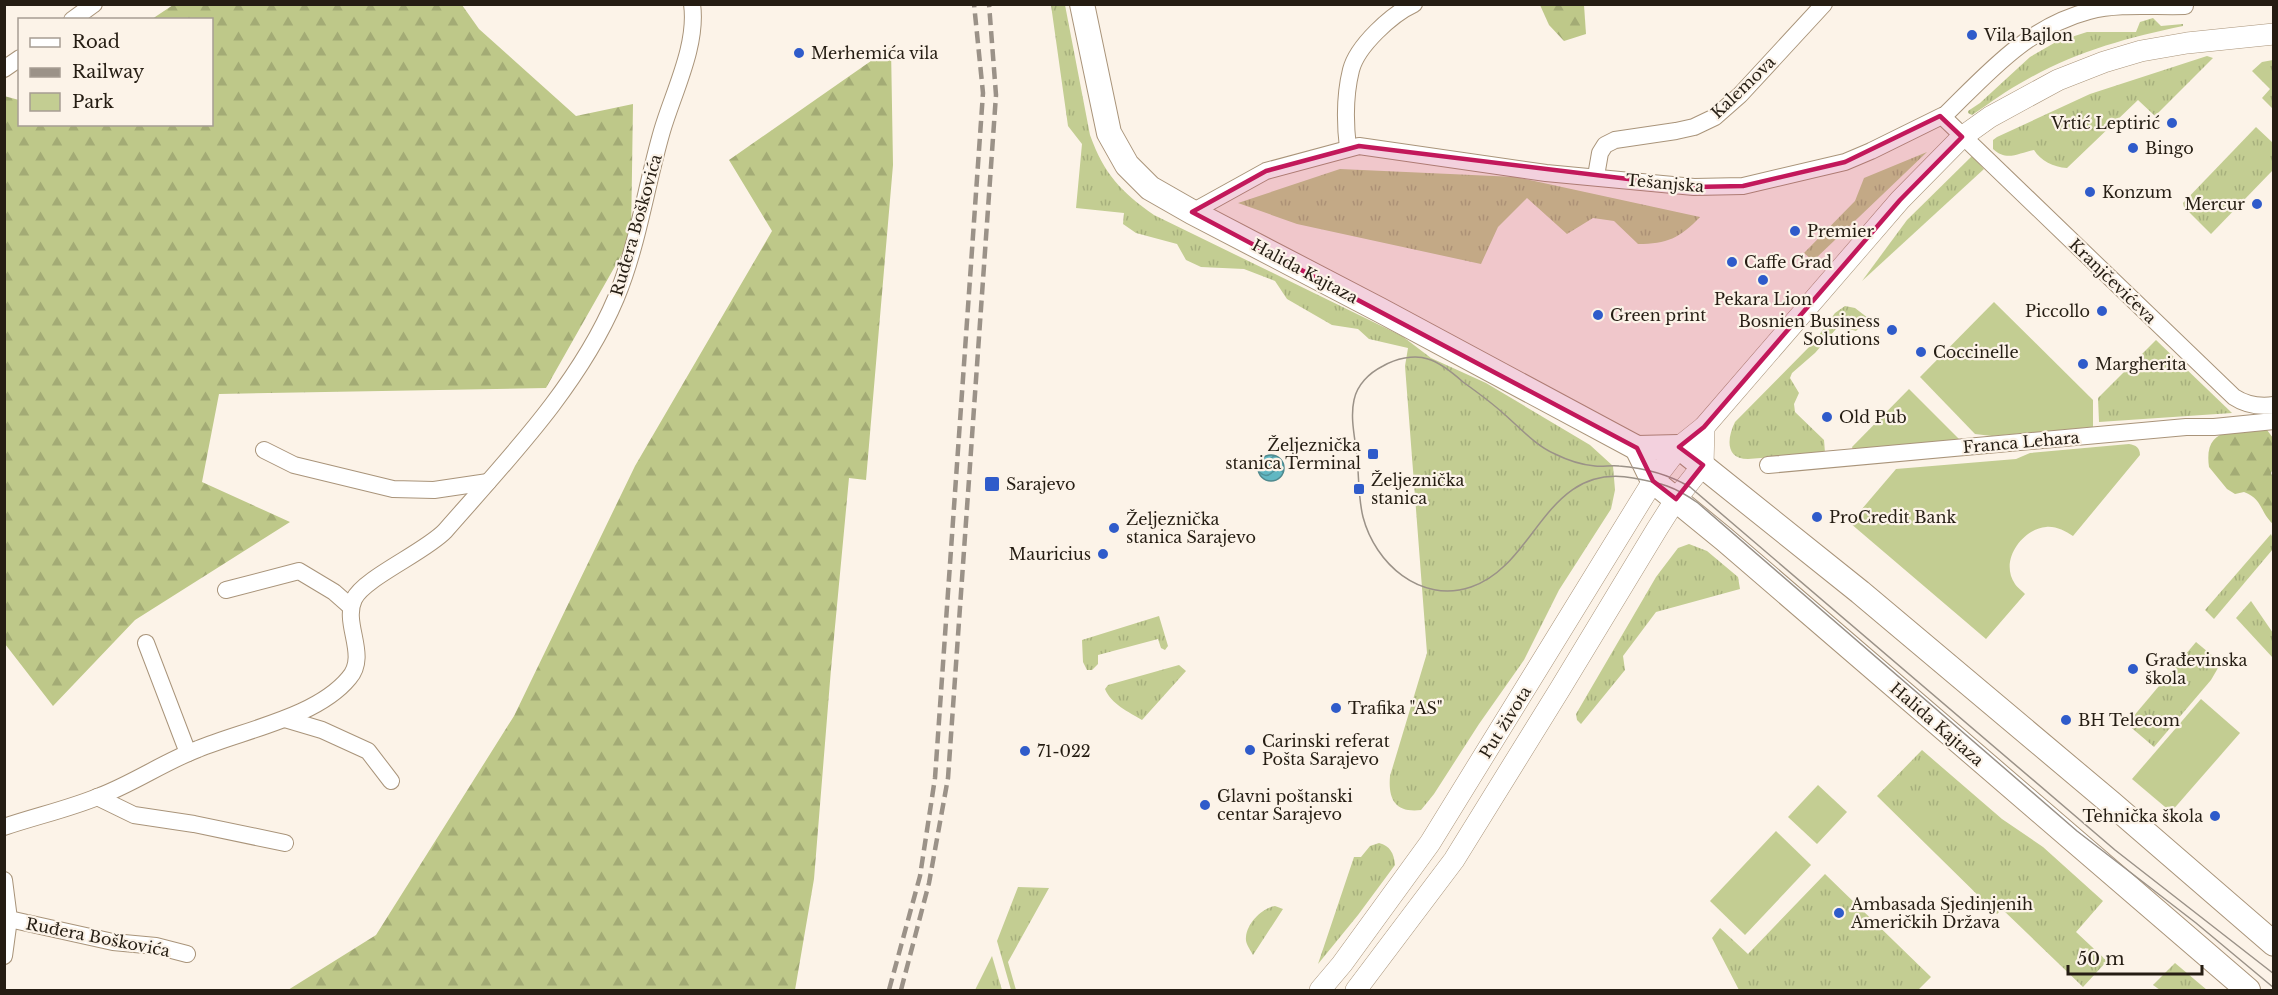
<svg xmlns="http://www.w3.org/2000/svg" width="2278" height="995" viewBox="0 0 2278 995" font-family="'Libre Baskerville',serif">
<defs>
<pattern id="grass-tufts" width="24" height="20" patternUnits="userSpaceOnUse" patternTransform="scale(1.5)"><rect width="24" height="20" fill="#c3cd92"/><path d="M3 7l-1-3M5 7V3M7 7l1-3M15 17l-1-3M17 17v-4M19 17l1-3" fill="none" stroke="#a7b07d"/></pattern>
<pattern id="forest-firs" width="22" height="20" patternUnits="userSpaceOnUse" patternTransform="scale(1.5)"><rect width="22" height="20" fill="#bec889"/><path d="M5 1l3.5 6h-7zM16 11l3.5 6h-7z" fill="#a3ab75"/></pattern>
<pattern id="water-waves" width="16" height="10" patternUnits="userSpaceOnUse" patternTransform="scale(1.5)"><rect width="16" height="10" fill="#61b7c2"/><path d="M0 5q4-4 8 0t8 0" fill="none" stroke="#50949c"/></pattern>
</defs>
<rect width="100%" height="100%" fill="#fcf3e8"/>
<g fill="url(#grass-tufts)">
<path d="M1051,5H1065L1090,135C1104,174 1121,192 1154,215L1402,336L1431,358L1486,383L1590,445L1613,466L1615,490L1611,509L1559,590L1524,660L1479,724L1434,794L1421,810C1395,813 1388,799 1390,776L1427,653L1405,366L1408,348L1369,339L1358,329L1332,325L1287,299L1275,281L1244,269L1201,267L1186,260L1177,244L1136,233L1123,224L1124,213L1076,208L1082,144L1068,126Z"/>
<path d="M2153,18L2161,26L2183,24V26C2129,37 2075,52 2026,80C2007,90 1990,103 1972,115L1968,113V111L1980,103L2030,57L2056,42L2087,32H2136L2140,22Z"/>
<path d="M2207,56L2213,58L2155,116L2138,100L2067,168C2053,167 2041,161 2034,150C2018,153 2007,162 1993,149V140L1997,137L2090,94Z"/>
<path d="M2273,60H2274L2273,109L2262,98L2270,89L2252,71L2262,62Z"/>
<path d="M2256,127L2273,143V170L2211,234L2184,207L2183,203Z"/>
<path d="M1927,152L1813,261L1804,253L1855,201L1864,178Z"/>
<path d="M1972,156L1984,169L1862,281L1907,220Z"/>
<path d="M1340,169L1516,177L1700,217C1680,238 1667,244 1638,244L1614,221L1593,218L1567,234L1527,198L1498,227L1481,264L1297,224L1238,203Z"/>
<path d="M1845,306L1855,308L1868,318L1856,331L1843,327L1836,329L1815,353L1792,373L1790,378L1799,393L1794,404L1795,412L1824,440L1825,453L1748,459C1725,459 1727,438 1735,422L1814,342L1835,313Z"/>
<path d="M2156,340L2232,413L2099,422L2098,398Z"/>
<path d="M2271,534L2273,539V549L2214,619L2205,610Z"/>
<path d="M1689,544L1707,551L1738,577L1740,589L1656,612L1623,656L1625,670L1581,724L1577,720L1576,714L1656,577L1678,548Z"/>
<path d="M2251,601L2273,633V658L2236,618Z"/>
<path d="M1159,616L1168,646L1165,650L1161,648L1158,639L1098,655V664L1092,670H1087L1083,662L1082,640Z"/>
<path d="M2196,642L2214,657L2218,668L2211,680L2154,747L2127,724Z"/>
<path d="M1179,665L1186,671L1142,720C1129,712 1111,704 1105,689L1108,685Z"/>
<path d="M1922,750L2002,819L2043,847L2103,901L2076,932L2107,961L2083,987L2002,909L1997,914L1995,912L1877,796Z"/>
<path d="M1379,843C1390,846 1394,853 1395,865L1358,915L1318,964L1354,857H1361L1370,846Z"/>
<path d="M1825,874L1931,977L1918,990H1739L1712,938L1720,928L1748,954Z"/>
<path d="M1018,887L1049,888L1008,962L1016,990H1011L997,941Z"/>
<path d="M1275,906L1283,909L1253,955C1250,949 1245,944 1246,937C1247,923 1262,908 1275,906Z"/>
<path d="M992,956L1002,990H975Z"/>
<path d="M2175,963L2207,990H2160L2153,985Z"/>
</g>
<g fill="url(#forest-firs)">
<path d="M173,5H462L479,29L576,116L633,104L631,238L546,388L219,394L202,482L290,522L135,620L53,706L5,644L4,96L19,100L20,124H212V20L152,19Z"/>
<path d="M1540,5H1584L1586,34L1564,41L1549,25Z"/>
<path d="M891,47L893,165L866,480L849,478L831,669L814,879L795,990H288L376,935L514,716L635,466L772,231L729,160Z"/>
<path d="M2267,430L2273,438V469L2271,473L2274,481L2273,524C2259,511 2263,499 2244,492L2235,494L2227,489L2209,467C2203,425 2237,431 2267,430Z"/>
</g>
<g fill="#c3cd92">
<path d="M1994,302L2093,400V427L1992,436L1975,434L1920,377Z"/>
<path d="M1909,389L1962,442L1854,453L1852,447Z"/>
<path d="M2129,444C2136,445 2140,448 2140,455L2073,536C2065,531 2056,526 2046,527C2022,529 1999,561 2015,584C2017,587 2022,591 2025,594L1986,639L1850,523L1896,469L2016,459L2030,453Z"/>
<path d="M2201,699L2240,733L2171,812L2132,779Z"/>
<path d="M1818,785L1847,812L1817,844L1788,817Z"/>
<path d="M1915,793L1933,811L1916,829L1898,811Z"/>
<path d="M1776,831L1811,865L1745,935L1710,901Z"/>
</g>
<circle fill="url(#water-waves)" stroke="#4f898e" stroke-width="1.5" cx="1271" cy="468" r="13"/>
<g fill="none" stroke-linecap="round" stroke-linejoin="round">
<g stroke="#a9947a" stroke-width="18">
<g id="minor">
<path d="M72,20L94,4"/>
<path d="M4,69L20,58"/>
<path d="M1943,117C1987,74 2027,27 2089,11C2119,3 2153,7 2185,6"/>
<path d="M1348,148C1345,123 1345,94 1351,70C1357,46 1392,14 1414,4"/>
<path d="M1596,176L1600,153L1605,145L1615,140L1676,131L1694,127L1715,117L1740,95L1824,4"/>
<path d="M1192,212L1266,171L1359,146L1546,173L1694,187L1743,186L1845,162L1871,151L1942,116L2234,397C2246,405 2259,407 2274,405"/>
<path d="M264,450L294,465L393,489L434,490L488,482"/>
<path d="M1768,465L2186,427H2214L2274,421"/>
<path d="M226,590L299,571L334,592L351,607"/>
<path d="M146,643L188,753"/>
<path d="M285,719L322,730L368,751L391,781"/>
<path d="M97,797L134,815L194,824L285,843"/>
<path d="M4,827C36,816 69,809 100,796C134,783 164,762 198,749C244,730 317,717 349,678C369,655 342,624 354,599C364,578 425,552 445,531C507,460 579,386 616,298C638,245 646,186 662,131C673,93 698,45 692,4"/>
<path d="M4,880L9,919L4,956"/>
<path d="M9,919L113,942L156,946L187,954"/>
</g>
</g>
<g stroke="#a9947a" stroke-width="22">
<g id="tertiary">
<path d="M1320,990L1342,964L1430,843L1653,481L1679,447L1704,427L1900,200L1962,137L1990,117L2058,80L2104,62L2141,51L2187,43L2274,34"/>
<path d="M1356,990L1454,860L1560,689L1657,529L1676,499L1703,465L1704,427"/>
</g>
</g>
<g stroke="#a9947a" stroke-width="26">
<g id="secondary">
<path d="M1082,4L1109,133L1127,165L1150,188L1192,212L1380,310L1637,448L1679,447L1860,592L2111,803L2274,944"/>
<path d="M1637,448L1653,481L1724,539L2248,990"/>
</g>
</g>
<use href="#minor" stroke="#fff" stroke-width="16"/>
<use href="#tertiary" stroke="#fff" stroke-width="21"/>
<use href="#secondary" stroke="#fff" stroke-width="24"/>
<path stroke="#9b9288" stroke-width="1.5" d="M2274,974L2115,850L1690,487C1668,474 1644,468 1619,466C1611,465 1603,467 1595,466C1583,465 1567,460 1555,454C1536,446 1519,427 1504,414C1491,402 1477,392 1463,382C1453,373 1441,363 1428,359C1414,354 1395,359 1383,366C1369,373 1357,385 1354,400C1350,418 1355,438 1357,456C1359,476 1358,497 1363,517C1375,563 1420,604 1471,587C1537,565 1545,462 1633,478C1661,483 1674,486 1698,503L2077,831L2196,923L2274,988"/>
<g stroke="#9b9288" stroke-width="4.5" stroke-dasharray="12 6" stroke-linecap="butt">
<path d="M889,990L920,876L935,778L983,93L974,4"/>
<path d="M901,990L929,883L948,778L996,95L989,4"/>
</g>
</g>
<path fill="#c2185b" fill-opacity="0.2" stroke="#c2185b" stroke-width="4.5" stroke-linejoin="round" d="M1940,116L1962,137L1900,200L1704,427L1679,447L1703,465L1676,499L1653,481L1637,448L1192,212L1266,171L1359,146L1694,187L1743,186L1845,162Z"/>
<g fill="#2f5bca" stroke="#fcf3e8" stroke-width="2">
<circle cx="1972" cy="35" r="6"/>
<circle cx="799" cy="53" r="6"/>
<circle cx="2172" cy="123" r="6"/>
<circle cx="2133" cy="148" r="6"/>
<circle cx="2090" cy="192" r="6"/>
<circle cx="2257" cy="204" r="6"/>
<circle cx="1795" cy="231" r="6"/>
<circle cx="1732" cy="262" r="6"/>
<circle cx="1763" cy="280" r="6"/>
<circle cx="2102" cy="311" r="6"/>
<circle cx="1598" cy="315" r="6"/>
<circle cx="1892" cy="330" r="6"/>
<circle cx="1921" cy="352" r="6"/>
<circle cx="2083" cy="364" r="6"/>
<circle cx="1827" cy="417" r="6"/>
<rect x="1367" y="448" width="12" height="12" rx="3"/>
<rect x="984" y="476" width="16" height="16" rx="3"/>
<rect x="1353" y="483" width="12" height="12" rx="3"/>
<circle cx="1817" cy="517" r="6"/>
<circle cx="1114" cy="528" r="6"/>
<circle cx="1103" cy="554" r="6"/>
<circle cx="2133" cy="669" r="6"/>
<circle cx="1336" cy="708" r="6"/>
<circle cx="2066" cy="720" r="6"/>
<circle cx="1250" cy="750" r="6"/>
<circle cx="1025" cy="751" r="6"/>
<circle cx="1205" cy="805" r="6"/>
<circle cx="2215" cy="816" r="6"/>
<circle cx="1839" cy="913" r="6"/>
</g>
<g text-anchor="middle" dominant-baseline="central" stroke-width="4.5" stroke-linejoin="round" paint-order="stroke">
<g font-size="16" fill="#251d13" stroke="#fcf3e8" text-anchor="start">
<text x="1984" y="35">Vila Bajlon</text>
<text x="811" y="53">Merhemića vila</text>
<text x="2160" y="123" text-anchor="end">Vrtić Leptirić</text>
<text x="2145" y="148">Bingo</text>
<text x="2102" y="192">Konzum</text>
<text x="2245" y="204" text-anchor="end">Mercur</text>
<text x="1807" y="231">Premier</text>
<text x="1744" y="262">Caffe Grad</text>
<text x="1763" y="299" text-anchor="middle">Pekara Lion</text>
<text x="2090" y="311" text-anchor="end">Piccollo</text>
<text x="1610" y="315">Green print</text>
<text x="1880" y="321" text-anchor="end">Bosnien Business<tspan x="1880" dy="18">Solutions</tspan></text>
<text x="1933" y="352">Coccinelle</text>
<text x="2095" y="364">Margherita</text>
<text x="1839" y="417">Old Pub</text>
<text x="1361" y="445" text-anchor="end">Željeznička<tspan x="1361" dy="18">stanica Terminal</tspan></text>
<text x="1371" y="480">Željeznička<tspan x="1371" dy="18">stanica</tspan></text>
<text x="1006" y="484">Sarajevo</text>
<text x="1829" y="517">ProCredit Bank</text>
<text x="1126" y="519">Željeznička<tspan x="1126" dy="18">stanica Sarajevo</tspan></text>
<text x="1091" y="554" text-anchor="end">Mauricius</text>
<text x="2145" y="660">Građevinska<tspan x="2145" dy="18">škola</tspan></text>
<text x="1348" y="708">Trafika "AS"</text>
<text x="2078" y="720">BH Telecom</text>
<text x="1262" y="741">Carinski referat<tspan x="1262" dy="18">Pošta Sarajevo</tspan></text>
<text x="1037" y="751">71-022</text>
<text x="1217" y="796">Glavni poštanski<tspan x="1217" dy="18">centar Sarajevo</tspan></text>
<text x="2203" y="816" text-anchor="end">Tehnička škola</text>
<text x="1851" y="904">Ambasada Sjedinjenih<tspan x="1851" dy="18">Američkih Država</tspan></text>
</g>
<g font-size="16" fill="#251d13" stroke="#fcf3e8">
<text transform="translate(1743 87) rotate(-44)">Kalemova</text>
<text transform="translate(1665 183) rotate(5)">Tešanjska</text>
<text transform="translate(636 225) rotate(-74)">Ruđera Boškovića</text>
<text transform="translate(1305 271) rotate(28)">Halida Kajtaza</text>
<text transform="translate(2113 281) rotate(44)">Kranjčevićeva</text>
<text transform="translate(2021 442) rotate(-5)">Franca Lehara</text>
<text transform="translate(1505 722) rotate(-58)">Put života</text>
<text transform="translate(1937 724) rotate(41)">Halida Kajtaza</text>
<text transform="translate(98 937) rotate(11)">Ruđera Boškovića</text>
</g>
</g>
<rect width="2278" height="995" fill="none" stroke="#251d13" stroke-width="12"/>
<rect x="18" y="18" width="195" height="108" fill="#fcf3e8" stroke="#a69d93" stroke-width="1.5"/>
<rect x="30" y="38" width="30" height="9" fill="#ffffff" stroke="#a69d93" stroke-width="1.5"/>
<text x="72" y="48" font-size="18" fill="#251d13">Road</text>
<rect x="30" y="68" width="30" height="9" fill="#9b9288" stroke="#a69d93" stroke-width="1.5"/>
<text x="72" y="78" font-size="18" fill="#251d13">Railway</text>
<rect x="30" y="93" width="30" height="18" fill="#c3cd92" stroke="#a69d93" stroke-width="1.5"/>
<text x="72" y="108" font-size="18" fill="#251d13">Park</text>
<path d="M2068 965v9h134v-9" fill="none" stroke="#251d13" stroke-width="3"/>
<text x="2077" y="965" font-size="18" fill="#251d13" stroke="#fcf3e8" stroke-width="4.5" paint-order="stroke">50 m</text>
</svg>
